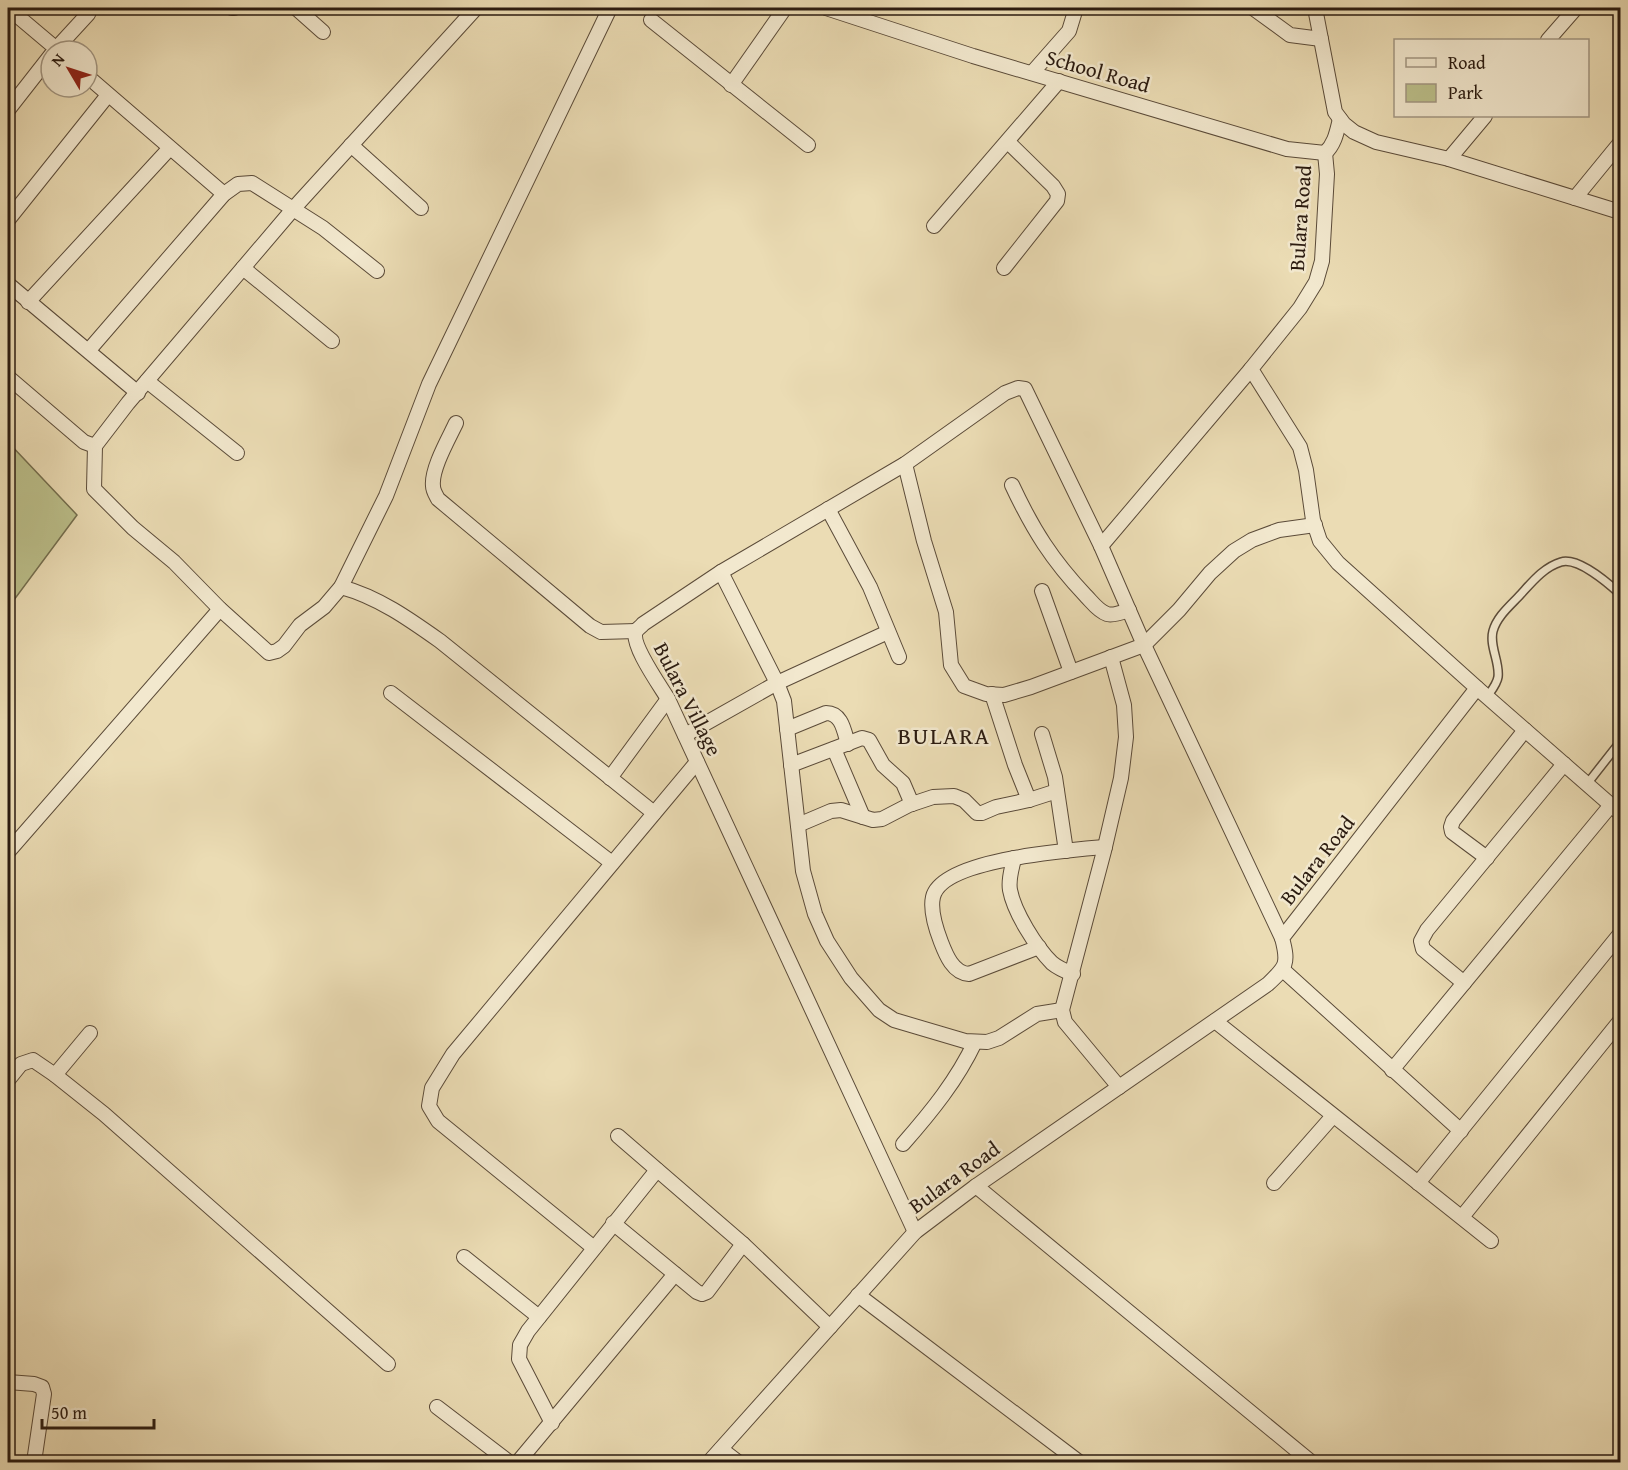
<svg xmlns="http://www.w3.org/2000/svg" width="1628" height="1470" viewBox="0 0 1628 1470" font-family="'Gentium Book Plus',serif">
<rect width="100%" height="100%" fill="#ebdcb4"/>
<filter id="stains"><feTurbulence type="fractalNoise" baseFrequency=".00333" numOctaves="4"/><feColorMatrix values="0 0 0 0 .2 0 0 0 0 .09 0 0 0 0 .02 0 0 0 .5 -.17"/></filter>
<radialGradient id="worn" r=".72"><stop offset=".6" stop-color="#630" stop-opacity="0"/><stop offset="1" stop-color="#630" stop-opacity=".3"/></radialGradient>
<path fill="#bbbf8a" stroke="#736d4d" stroke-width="1.5" d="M8,442L77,515L8,608Z"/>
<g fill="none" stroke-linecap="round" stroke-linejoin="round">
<g stroke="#5b4b39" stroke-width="10">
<g id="lane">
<path d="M1487,697C1491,691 1497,684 1498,677C1500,662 1489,646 1493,631C1497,616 1511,605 1521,594C1532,582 1544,567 1561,562C1578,557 1608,583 1620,594"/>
<path d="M1587,784L1620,742"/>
</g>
</g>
<g stroke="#5b4b39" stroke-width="16">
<g id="street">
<path d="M8,8L59,51"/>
<path d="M232,8H234"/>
<path d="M296,8L323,32"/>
<path d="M476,8L294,208L128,403L95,446L94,489L133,528L174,562L220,609L269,653L277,651L284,646L300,625L324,607L341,587L386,496L429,384L610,8"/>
<path d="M826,8L973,56L1287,149L1325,153C1335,144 1337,131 1340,119"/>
<path d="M1253,8L1290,35L1321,39"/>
<path d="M1315,8L1335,112L1344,124L1354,132L1376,142L1449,159L1620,212"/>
<path d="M651,20L808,145"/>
<path d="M1548,40L1576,8"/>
<path d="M54,51L88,14L91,8"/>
<path d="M1032,73L1069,31L1076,8"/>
<path d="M87,76L224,194"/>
<path d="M731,85L785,8"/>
<path d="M8,110L51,55"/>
<path d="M351,145L421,208"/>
<path d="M1449,159L1485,116"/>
<path d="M1575,198L1620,143"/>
<path d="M8,220L108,95"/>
<path d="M934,226L1059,81"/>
<path d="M243,268L332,341"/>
<path d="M1004,268L1057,201L1058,194L1053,186L1008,142"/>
<path d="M8,284L138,393"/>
<path d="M28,302L169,149"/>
<path d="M89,350L224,194L238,184L252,183L323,228L377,271"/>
<path d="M8,377L84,442L95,446"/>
<path d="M147,381L237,453"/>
<path d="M456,423C449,438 431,469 433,486C433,491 436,495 438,499L590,626L601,632L636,631"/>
<path d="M905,464L924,541L946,612L951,665L964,686L986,694L1004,695L1031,687L1144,645L1179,610L1210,573L1234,551L1252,540L1279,530L1315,525"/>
<path d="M1012,485C1033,530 1052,560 1086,596C1092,602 1098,611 1107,614C1113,616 1123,612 1129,610"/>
<path d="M828,509L870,587L899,657"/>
<path d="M1101,546L1251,369"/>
<path d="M721,572L777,683L784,701L803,871L815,914L827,941L851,978L879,1010L894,1020L965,1041L987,1042L999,1038L1037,1014L1062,1010"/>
<path d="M341,587C378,597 409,619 440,641L654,813"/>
<path d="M1042,591L1071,672"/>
<path d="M1111,657L1124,705L1126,737L1121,778L1104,851L1062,1010L1065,1022L1119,1087"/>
<path d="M1477,688L1620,813"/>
<path d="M391,693L612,863"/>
<path d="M992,694L1015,765L1029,800"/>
<path d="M787,729L826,713C842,713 844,731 848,744"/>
<path d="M1042,734L1055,777L1066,851"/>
<path d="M685,735L777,683L888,632"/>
<path d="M834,749L863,817"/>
<path d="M791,765L862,738L869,740L883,765L903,783L912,804"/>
<path d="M610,778L668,699"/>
<path d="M798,825L831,811L841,810L873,820L882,819L909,805L933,797L954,796L964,800L977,813H982L996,807L1029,800L1057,791"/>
<path d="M8,852L220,609"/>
<path d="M1014,858C1012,869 1008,879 1010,890C1014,912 1036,947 1052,963C1058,968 1065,971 1073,974"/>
<path d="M1487,858L1452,832L1451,827L1453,821L1525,730"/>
<path d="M1039,947L969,974C953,973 946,955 941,942C936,929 930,910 933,897C942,859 1072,850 1105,847"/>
<path d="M1283,970L1461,1131"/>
<path d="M1464,983L1423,949L1421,941L1427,930L1564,764"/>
<path d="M1215,1021L1491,1241"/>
<path d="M1392,1070L1611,805"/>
<path d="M55,1075L104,1114L388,1364"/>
<path d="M8,1080L21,1064L33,1060L55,1075L90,1033"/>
<path d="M618,1136L743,1244L830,1327"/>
<path d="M903,1144C932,1111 957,1080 975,1042"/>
<path d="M1274,1183L1333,1116"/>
<path d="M1418,1183L1620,934"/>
<path d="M976,1186L1311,1462"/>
<path d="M1462,1217L1620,1021"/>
<path d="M613,1223L697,1292L702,1294L707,1292L743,1244"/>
<path d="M915,1232L668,699C661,687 630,644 636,631C638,628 641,627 643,624L721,572L905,464L1005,393L1018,388L1025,389L1101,546L1144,645L1282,938"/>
<path d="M594,1248L438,1121L429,1106L432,1088L453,1054L697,762"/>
<path d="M464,1257L539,1317"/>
<path d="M858,1295L1079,1462"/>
<path d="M8,1382L34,1384L42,1387L44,1394L34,1462"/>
<path d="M437,1407L509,1462"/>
<path d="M552,1423L519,1359L520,1345L528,1331L657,1170"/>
<path d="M721,1449L738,1462"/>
<path d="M518,1462L675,1274"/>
<path d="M709,1462L915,1232L976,1186L1268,984C1286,967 1289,964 1282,938L1477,688L1338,563L1320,541L1313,520L1306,470L1300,447L1251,369L1300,308L1316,282L1322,261L1327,174L1325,153"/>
</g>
</g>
<use href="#lane" stroke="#f2e8ce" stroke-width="7"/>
<use href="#street" stroke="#f2e8ce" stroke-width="14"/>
</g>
<g text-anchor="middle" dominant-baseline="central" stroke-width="5" stroke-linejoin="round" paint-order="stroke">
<g font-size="21" fill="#2b1b10" stroke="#f2e8ce">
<text transform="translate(1098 71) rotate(16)">School Road</text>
<text transform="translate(1300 218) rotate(-86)">Bulara Road</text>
<text transform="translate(688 699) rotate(63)">Bulara Village</text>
<text transform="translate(1317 860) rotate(-52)">Bulara Road</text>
<text transform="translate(954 1177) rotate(-36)">Bulara Road</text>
</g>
<g font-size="24" letter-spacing="1.5" fill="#2b1b10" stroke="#f2e8ce">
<text x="944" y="735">BULARA</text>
</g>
</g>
<rect width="1628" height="1470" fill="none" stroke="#ebdcb4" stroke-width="30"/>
<rect x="9" y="9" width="1610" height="1452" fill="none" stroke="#2b1b10" stroke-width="3"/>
<rect x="15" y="15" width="1598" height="1440" fill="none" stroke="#2b1b10" stroke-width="1.5"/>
<rect x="1394" y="39" width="195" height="78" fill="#f2e8ce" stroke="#a29682" stroke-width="1.5"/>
<rect x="1406" y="58" width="30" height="9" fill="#f2e8ce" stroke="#a29682" stroke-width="1.5"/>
<text x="1448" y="69" font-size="18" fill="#2b1b10">Road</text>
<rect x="1406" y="84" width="30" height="18" fill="#bbbf8a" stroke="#a29682" stroke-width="1.5"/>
<text x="1448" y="99" font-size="18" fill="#2b1b10">Park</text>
<g transform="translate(69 69) rotate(309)"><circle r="28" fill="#f2e8ce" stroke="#a29682" stroke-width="1.5"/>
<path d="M0-4.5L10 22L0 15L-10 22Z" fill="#8f2418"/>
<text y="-9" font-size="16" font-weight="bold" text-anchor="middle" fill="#2b1b10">N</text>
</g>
<path d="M42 1419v9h112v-9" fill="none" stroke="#2b1b10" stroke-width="3"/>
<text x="51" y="1419" font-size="18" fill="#2b1b10" stroke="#f2e8ce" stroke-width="4.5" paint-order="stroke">50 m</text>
<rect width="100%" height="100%" filter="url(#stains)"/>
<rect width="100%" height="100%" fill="url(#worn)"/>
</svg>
